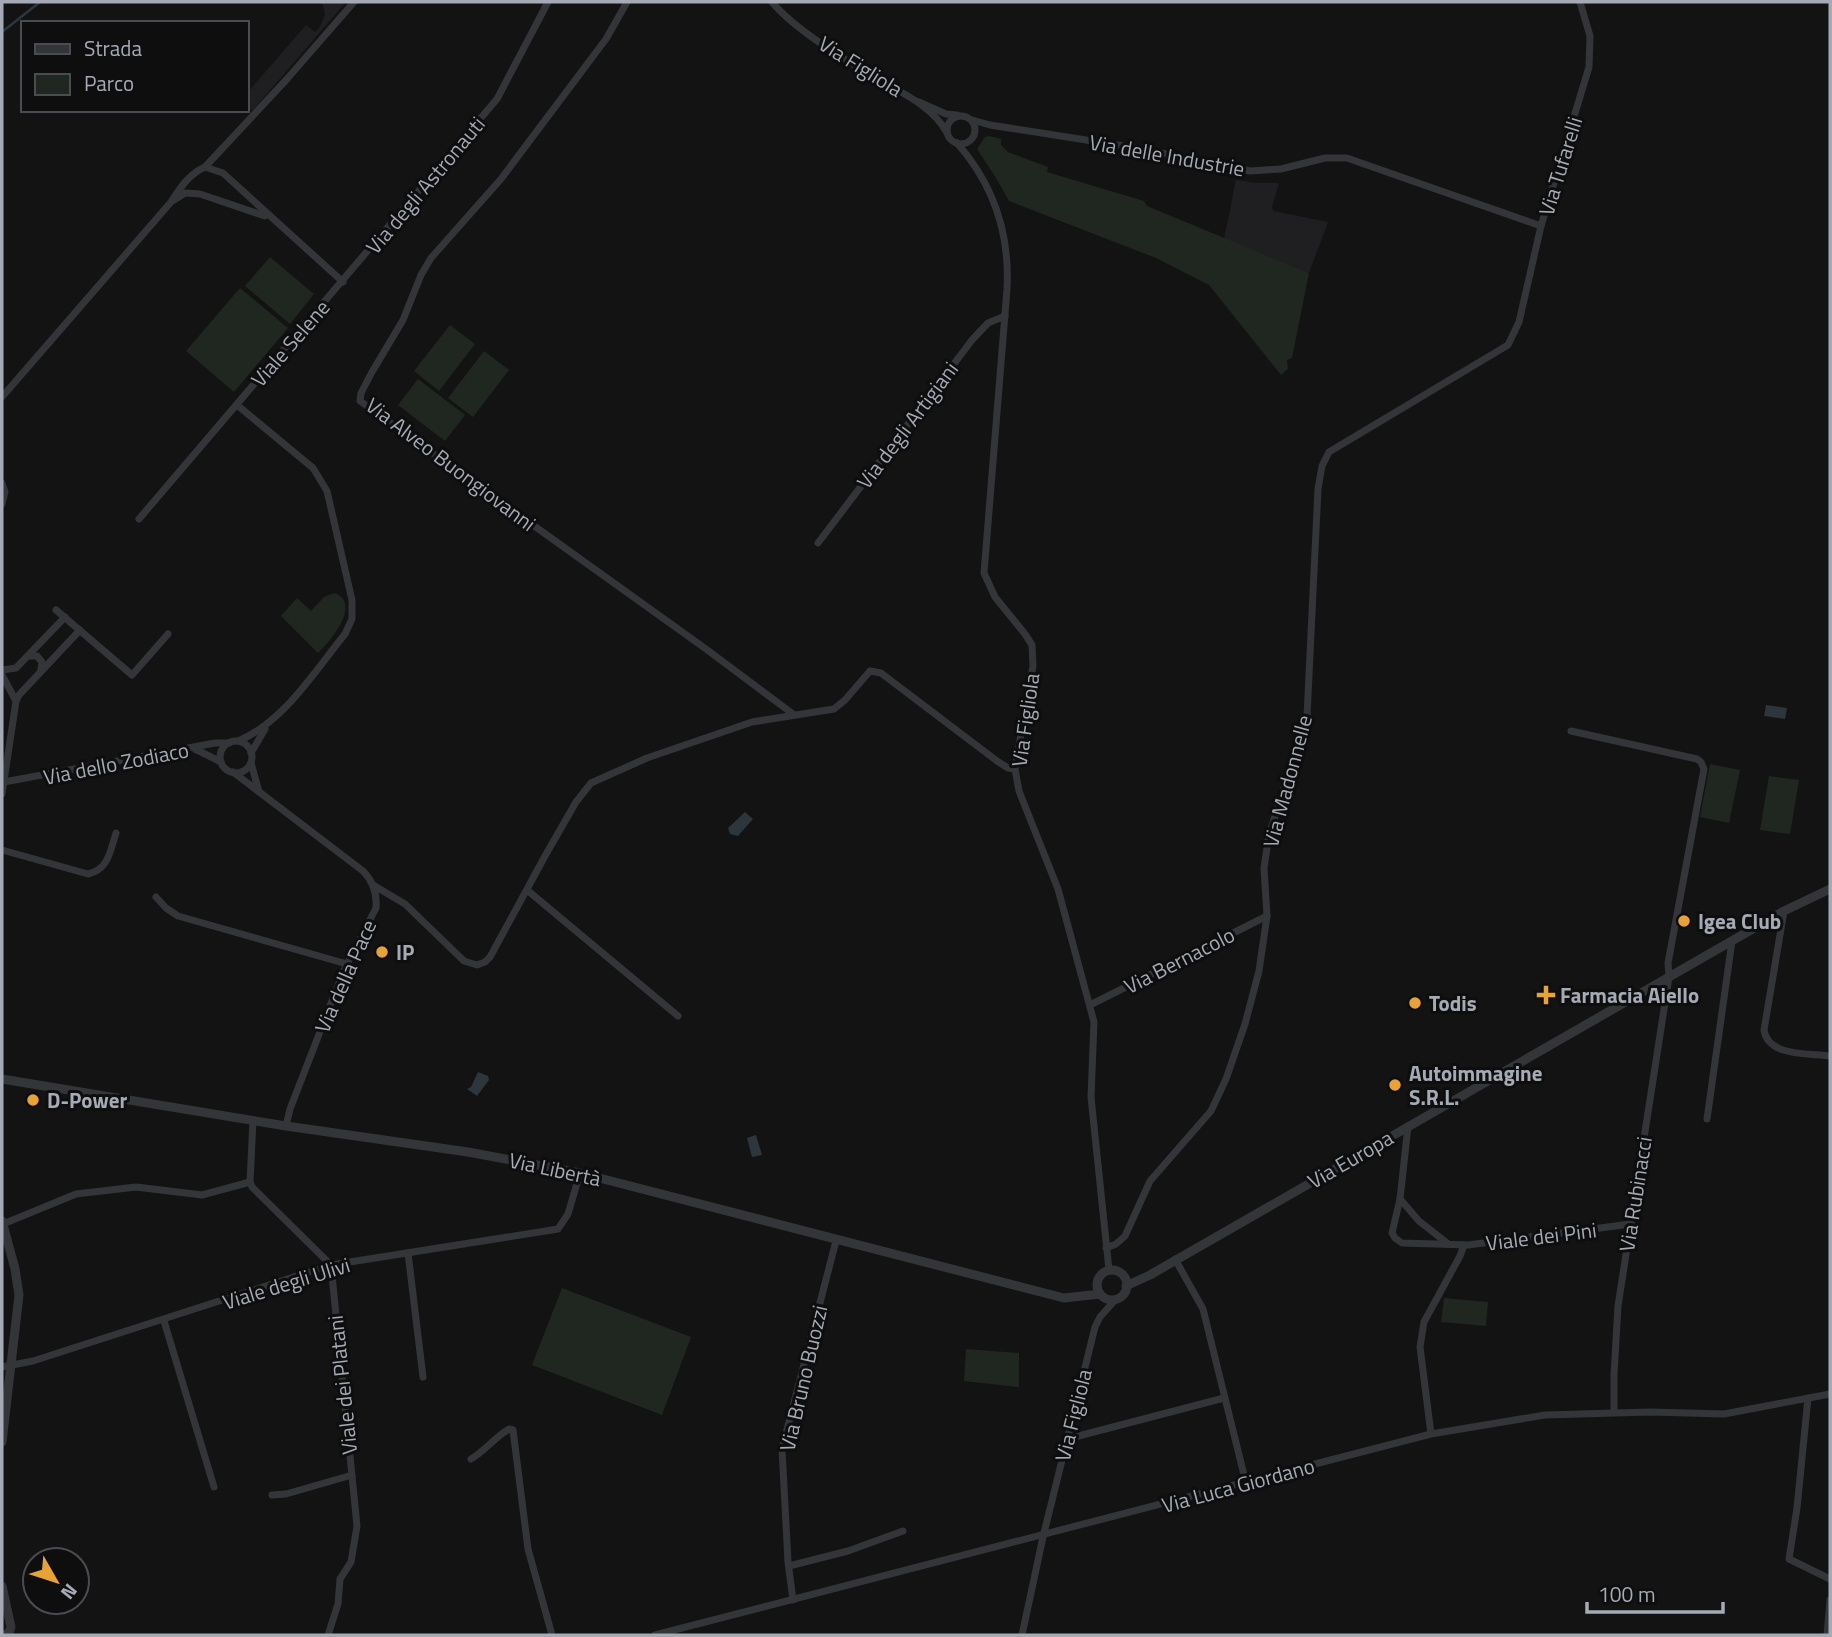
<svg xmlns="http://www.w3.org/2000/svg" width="1832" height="1637" viewBox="0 0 1832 1637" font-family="'Titillium Web',sans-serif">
<rect width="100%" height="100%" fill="#131314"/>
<g fill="#1f1f21">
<path d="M322,2H346L253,110L247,109V93L306,25L315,32L320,27L325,14Z"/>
<path d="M1236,180L1257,183H1279L1272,207L1273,211L1328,222L1309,273L1224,239Z"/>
</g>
<g fill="#1f2720">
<path d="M989,136L1001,139V145L1008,152L1048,167L1047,172L1144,201L1147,206L1309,273L1292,358L1287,360L1288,369L1281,375L1209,285L1156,258L1009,201L996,178L977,149L985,137Z"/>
<path d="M270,257L314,294L290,324L245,286Z"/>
<path d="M240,288L288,328L234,392L186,351Z"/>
<path d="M450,325L475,344L439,391L414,371Z"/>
<path d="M484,351L509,370L473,417L448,398Z"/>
<path d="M418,379L465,415L445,441L398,405Z"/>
<path d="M334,593C363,603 330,642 318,653L281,616L297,598L311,611L324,597Z"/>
<path d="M1710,764L1740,770L1729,823L1700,817Z"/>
<path d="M1769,776L1799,780L1790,834L1760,830Z"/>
<path d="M562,1288L691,1337L662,1415L532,1365Z"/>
<path d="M1444,1298L1488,1302L1486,1326L1441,1322Z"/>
<path d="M966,1349L1019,1353V1387L964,1381Z"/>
</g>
<g fill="#2d363c">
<path d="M1766,705L1787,708L1785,719L1764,716Z"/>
<path d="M745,812L753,819L738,836L730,834L728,828Z"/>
<path d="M478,1072L488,1076L489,1080L477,1096L467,1089L471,1087Z"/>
<path d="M756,1135L762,1155L752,1157L747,1138Z"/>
</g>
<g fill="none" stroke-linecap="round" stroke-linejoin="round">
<path stroke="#2d363c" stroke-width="2.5" d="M2,32L40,2"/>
<g stroke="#343539" stroke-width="7">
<path d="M627,2L606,39L501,179L431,258L421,275L403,320L372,372L361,393L360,401L706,649L793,714"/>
<path d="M772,2C794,29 844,59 874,77C899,91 934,107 947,133"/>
<path d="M919,102L946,114L957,115"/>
<circle cx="961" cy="130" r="14"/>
<path d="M972,120L990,125L1137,148L1250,171L1281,169L1325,158H1347L1541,226"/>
<path d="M957,143C994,185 1010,233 1007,289L984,573L995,597L1025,634L1032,645L1033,666L1015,769L1019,791L1058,889L1094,1022L1091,1097L1109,1270"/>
<path d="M205,167L287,79L354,2"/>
<path d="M174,200L185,193L200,194L265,216"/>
<path d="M2,397L171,202C180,188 189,174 205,167L223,173L343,282"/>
<path d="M237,405L313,468L327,491L352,600V619L345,634C314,672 284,722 238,741"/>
<path d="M2,483L5,492L2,504"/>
<path d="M139,519L497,99L548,2"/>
<path d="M818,543L972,340L988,323L1005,316"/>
<path d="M56,610L132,675L168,634"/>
<path d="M29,656H37L42,662L41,669"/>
<path d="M2,670L16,668L65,617"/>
<path d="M2,675L16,701L2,794"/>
<path d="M16,701L19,695L80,630"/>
<path d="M1571,731L1697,759L1701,762L1704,769L1668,963L1669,977L1618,1306L1614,1375V1412"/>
<circle cx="236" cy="757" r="16"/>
<path d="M195,749L221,762"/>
<path d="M251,753L265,729"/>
<path d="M251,763L259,792"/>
<path d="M233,772L363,871C374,882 377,894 376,908L344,970L290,1109L286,1126"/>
<path d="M4,782L215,743H229"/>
<path d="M2,850L88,874C109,869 110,851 116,833"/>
<path d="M373,885L405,904L464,961L477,965L485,962L490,957L545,856L576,802L591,783L647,758L752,722L834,709L845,700L870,671L881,673L997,761L1008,768L1015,769"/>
<path d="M527,890L678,1016"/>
<path d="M156,897L166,908L178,916L347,964"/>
<path d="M1784,911L1764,1030C1768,1057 1809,1053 1830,1056"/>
<path d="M1090,1005L1267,916"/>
<path d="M1707,1119L1732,941"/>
<path d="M253,1120L250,1182L252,1187L331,1265L357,1526L351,1562L340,1579L338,1604L328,1635"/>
<path d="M1408,1126L1400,1199L1392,1233L1395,1238L1402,1243L1468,1245L1631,1224"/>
<path d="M1400,1199L1419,1221L1447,1243"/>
<path d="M3,1224L76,1194L136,1187L202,1195L250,1182"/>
<path d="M1106,1248L1116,1244L1125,1236L1150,1181L1211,1111L1226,1079L1245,1024L1259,971L1267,916L1264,868L1269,835L1307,716L1318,489L1322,466L1329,452L1508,345L1519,322L1541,226L1589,67L1590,36L1580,2"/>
<path d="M408,1253L423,1377"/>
<path d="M1175,1259L1203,1309L1246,1483"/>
<path d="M164,1321L214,1487"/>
<path d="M2,1367L33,1361L331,1265L558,1229L568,1214L580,1173"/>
<path d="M1808,1398L1797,1508L1789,1559L1830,1579"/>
<path d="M1431,1434L1420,1347L1424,1322L1460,1256L1464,1245"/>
<path d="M1067,1439L1224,1398"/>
<path d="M471,1459C485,1451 495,1437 509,1429L513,1430L528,1549L552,1635"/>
<path d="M272,1495L286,1494L352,1475"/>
<path d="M789,1566L848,1551L903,1531"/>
<path d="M793,1600L788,1562L782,1449L836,1241"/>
<path d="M655,1635L1431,1434L1545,1415L1650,1412L1724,1414L1830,1394"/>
<path d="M1022,1635L1043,1537L1095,1327L1100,1317L1116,1299"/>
<path d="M1827,1635L1830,1600"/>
</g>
<g stroke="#343539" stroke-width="9">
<path d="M2,1079L286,1126L468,1152L580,1173L1064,1298L1100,1294"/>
<path d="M2,1221L15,1269L19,1295L2,1442"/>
<circle cx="1112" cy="1285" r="15"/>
<path d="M1126,1286L1150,1275L1784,911L1830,889"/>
<path d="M2,1586L11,1627L9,1633L2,1635"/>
</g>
</g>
<g fill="#e7a238" stroke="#0e0e0f" stroke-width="2.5">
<circle cx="1684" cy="921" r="7"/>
<circle cx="382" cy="952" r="7"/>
<path d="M1542.5 984.5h7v7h7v7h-7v7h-7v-7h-7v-7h7z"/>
<circle cx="1415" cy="1003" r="7"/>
<circle cx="1395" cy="1085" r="7"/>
<circle cx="33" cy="1100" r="7"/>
</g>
<g text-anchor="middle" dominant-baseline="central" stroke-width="6" stroke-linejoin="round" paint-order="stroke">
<g font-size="21" fill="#a5aab4" stroke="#0e0e0f">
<text transform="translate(861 66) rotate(32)">Via Figliola</text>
<text transform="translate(1167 155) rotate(10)">Via delle Industrie</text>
<text transform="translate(1560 166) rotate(-73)">Via Tufarelli</text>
<text transform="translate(425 185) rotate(-50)">Via degli Astronauti</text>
<text transform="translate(290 343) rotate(-49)">Viale Selene</text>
<text transform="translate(907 425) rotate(-53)">Via degli Artigiani</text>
<text transform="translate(451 464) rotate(37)">Via Alveo Buongiovanni</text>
<text transform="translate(1025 720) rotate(-82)">Via Figliola</text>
<text transform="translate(116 763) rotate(-11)">Via dello Zodiaco</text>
<text transform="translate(1287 781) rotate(-75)">Via Madonnelle</text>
<text transform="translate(1179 960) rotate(-27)">Via Bernacolo</text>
<text transform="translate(345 976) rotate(-66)">Via della Pace</text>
<text transform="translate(1350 1159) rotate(-30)">Via Europa</text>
<text transform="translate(555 1169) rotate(12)">Via Libertà</text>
<text transform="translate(1635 1194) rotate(-81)">Via Rubinacci</text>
<text transform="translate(1541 1236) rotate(-7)">Viale dei Pini</text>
<text transform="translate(286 1283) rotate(-17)">Viale degli Ulivi</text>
<text transform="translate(803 1378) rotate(-77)">Via Bruno Buozzi</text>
<text transform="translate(342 1385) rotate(-96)">Viale dei Platani</text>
<text transform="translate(1073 1415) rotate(-76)">Via Figliola</text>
<text transform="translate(1238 1485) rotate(-15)">Via Luca Giordano</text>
</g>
<g font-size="21" font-weight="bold" fill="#a5aab4" stroke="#0e0e0f" text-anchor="start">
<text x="1698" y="921">Igea Club</text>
<text x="396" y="952">IP</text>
<text x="1560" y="995">Farmacia Aiello</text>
<text x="1429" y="1003">Todis</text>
<text x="1409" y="1073">Autoimmagine<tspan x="1409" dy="24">S.R.L.</tspan></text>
<text x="47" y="1100">D-Power</text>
</g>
</g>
<rect width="1832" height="1637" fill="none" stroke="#a5aab4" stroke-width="7"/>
<rect x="21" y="21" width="228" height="91" fill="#0e0e0f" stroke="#4a4c51" stroke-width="2"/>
<rect x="35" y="44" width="35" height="10" fill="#343539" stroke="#4a4c51" stroke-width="2"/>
<text x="84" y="56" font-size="21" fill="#a5aab4">Strada</text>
<rect x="35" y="74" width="35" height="21" fill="#1f2720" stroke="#4a4c51" stroke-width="2"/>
<text x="84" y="91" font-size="21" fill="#a5aab4">Parco</text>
<g transform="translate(56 1581) rotate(129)"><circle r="33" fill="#0e0e0f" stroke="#4a4c51" stroke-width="2"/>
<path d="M0-5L12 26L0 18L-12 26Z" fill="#e7a238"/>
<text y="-10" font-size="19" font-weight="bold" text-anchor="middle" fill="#a5aab4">N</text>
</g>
<path d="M1587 1602v10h136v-10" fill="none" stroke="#a5aab4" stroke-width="3.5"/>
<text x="1598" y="1602" font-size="21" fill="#a5aab4" stroke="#0e0e0f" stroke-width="5" paint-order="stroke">100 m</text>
</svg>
